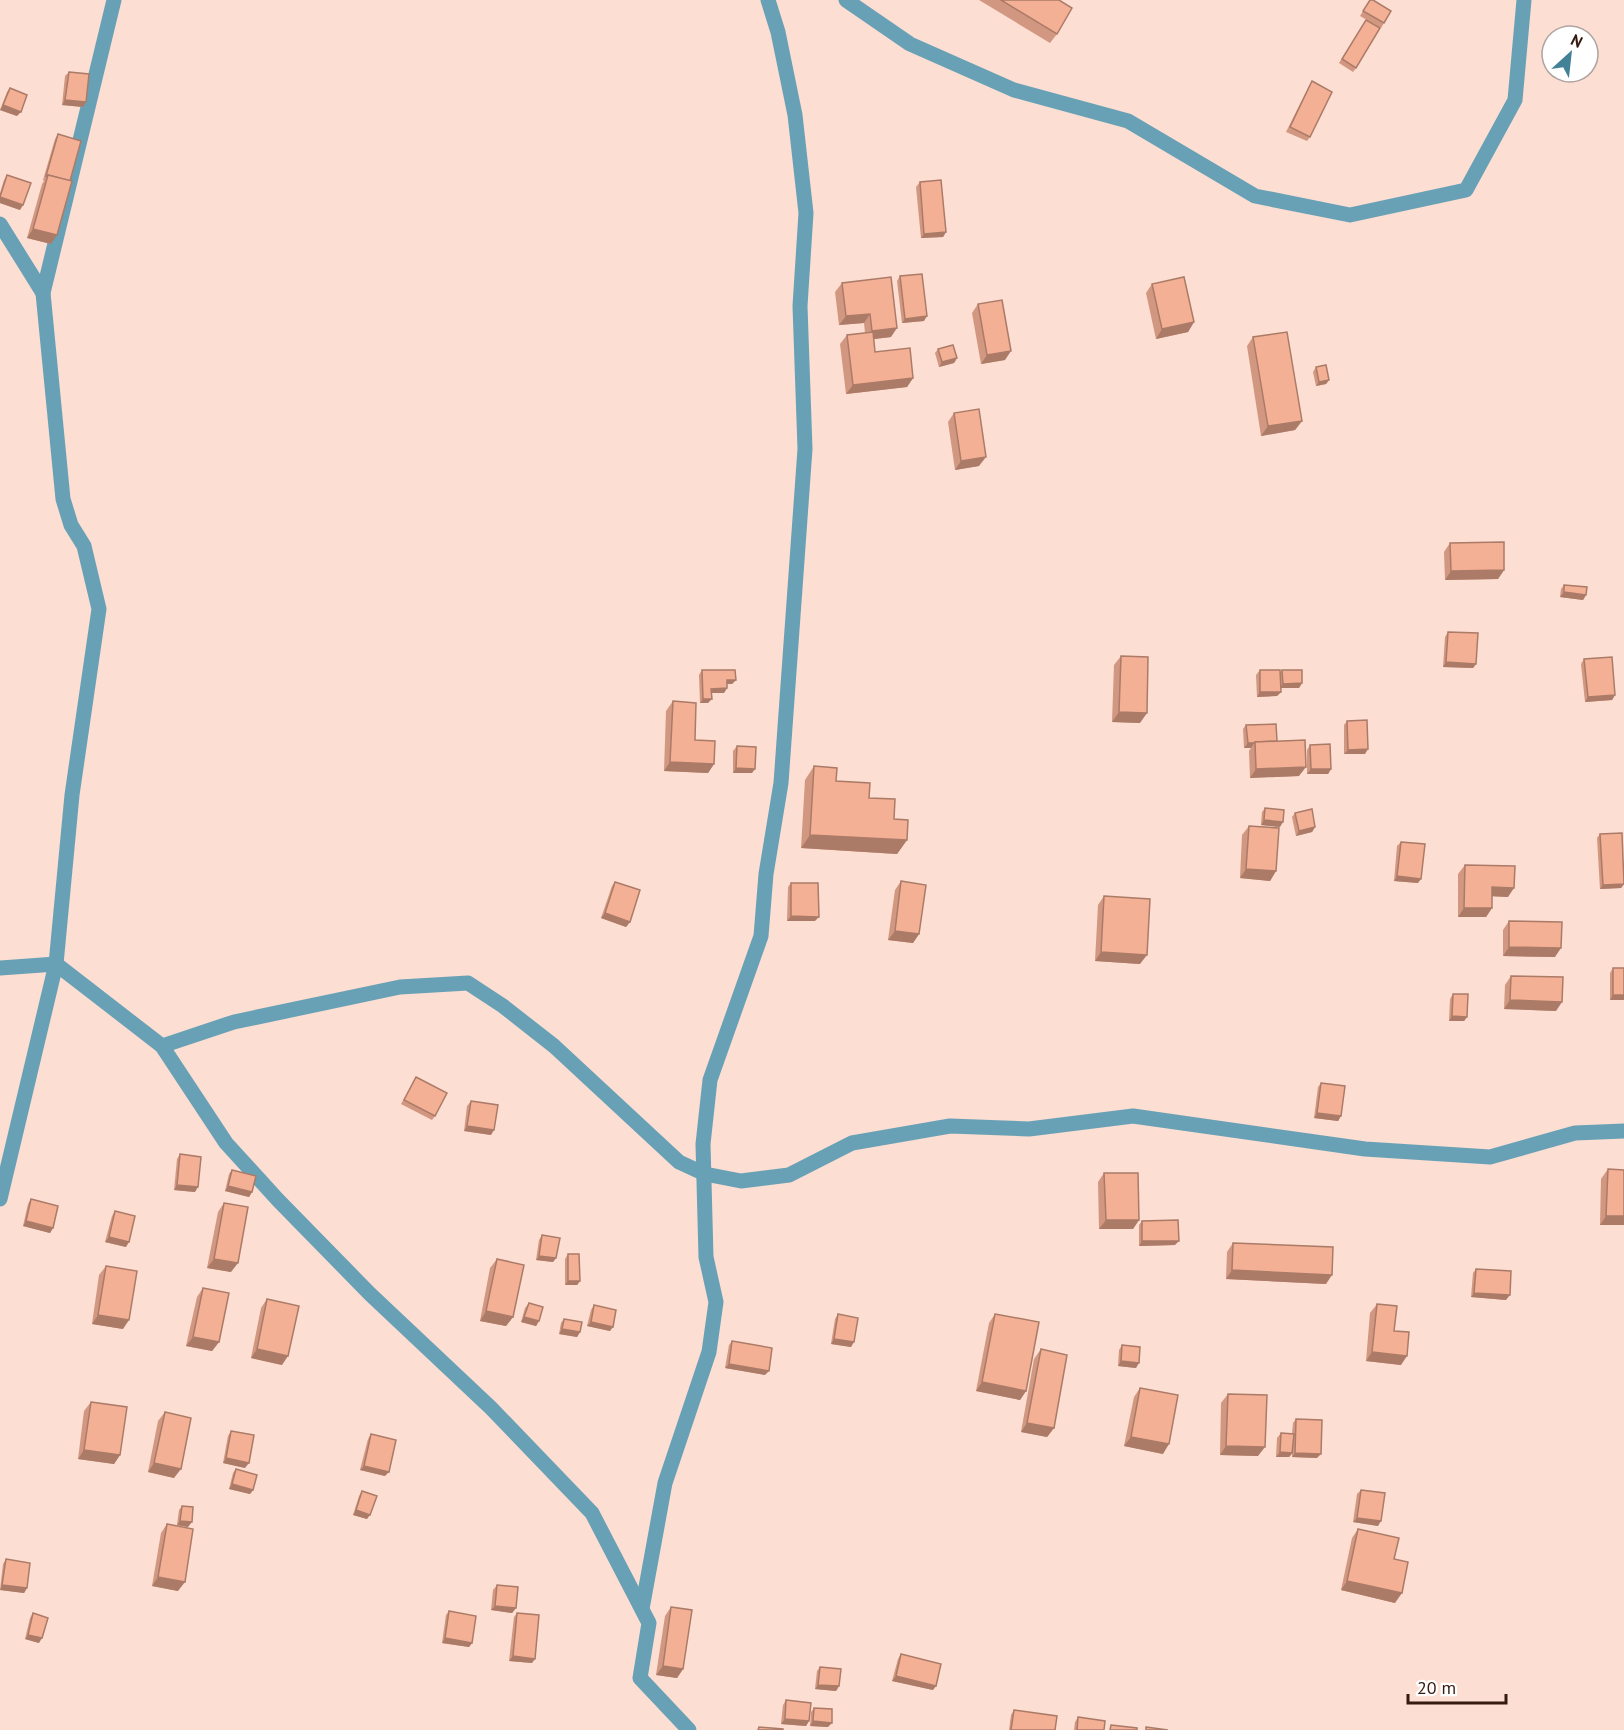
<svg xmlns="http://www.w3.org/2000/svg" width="1624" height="1730" viewBox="0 0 1624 1730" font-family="'PT Sans',sans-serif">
<rect width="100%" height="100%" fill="#fcded2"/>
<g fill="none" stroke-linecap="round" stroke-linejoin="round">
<g stroke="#68a1b6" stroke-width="15">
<path d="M846,0L910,44L1014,90L1128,121L1255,196L1350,215L1466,190L1515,100L1524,0"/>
<path d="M0,224L43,293"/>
<path d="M0,968L56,964L162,1046L226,1143L278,1200L370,1294L491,1408L592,1513L649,1623L640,1678L689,1730"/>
<path d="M162,1046L234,1022L400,987L468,983L503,1006L554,1046L679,1162L705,1174L741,1181L789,1175L852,1143L950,1126L1029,1129L1133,1116L1365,1149L1490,1157L1575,1133L1624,1131"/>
<path d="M0,1199L56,964L72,795L99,609L84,546L71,525L63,499L43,293L114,0"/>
<path d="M642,1609L665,1483L709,1352L716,1302L706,1257L703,1144L710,1080L761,936L766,874L781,783L805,449L800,306L806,213L795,115L778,32L768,0"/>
</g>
</g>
<g fill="#d29780">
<path d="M979,0H1059L1057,34L1050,43Z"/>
<path d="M1370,0L1384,23L1381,28L1360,16Z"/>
<path d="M1366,20L1356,68L1353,72L1339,63Z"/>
<path d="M69,72L83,107L62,105L65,76Z"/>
<path d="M1312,81L1310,137L1307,141L1286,132L1309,86Z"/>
<path d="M10,88L17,116L0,110L7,92Z"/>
<path d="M58,134L51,244L27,238L42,184L44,181L43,180L55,139Z"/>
<path d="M7,175L20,210L0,203V193L4,180Z"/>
<path d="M920,182L946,232L943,237L921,238L916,187Z"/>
<path d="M900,276L924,321L902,323L897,281Z"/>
<path d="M842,283L891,337L874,339L875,352L913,378L907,387L846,394L840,344L847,335L865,333L864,323L839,325L835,292Z"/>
<path d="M1152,284L1194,322L1188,332L1156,339L1146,293Z"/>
<path d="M978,304L1005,360L981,364L972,313Z"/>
<path d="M1253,337L1302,421L1295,430L1261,436L1247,346Z"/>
<path d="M938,349L957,358L954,363L939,367L935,353Z"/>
<path d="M1316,367L1329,380L1326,384L1316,386L1313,372Z"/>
<path d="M954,413L979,466L955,470L948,422Z"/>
<path d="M1450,543L1504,570L1498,579L1445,580L1444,552Z"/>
<path d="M1564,585L1586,595L1583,600L1560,597L1561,589Z"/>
<path d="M1448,632L1476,664L1473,668L1443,667L1445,637Z"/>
<path d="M1121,656L1140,723L1112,722L1114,665Z"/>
<path d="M1584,659L1615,695L1612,700L1585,702L1581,664Z"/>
<path d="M702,670L736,680L732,684H727V688L724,693H711L708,703H700L699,675Z"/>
<path d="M1260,670L1280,673L1282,670L1302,683L1299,688H1281V692L1277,696L1257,697L1256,675Z"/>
<path d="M673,701L695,740L714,764L708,773L664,771L666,711Z"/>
<path d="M1347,721L1365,754H1344V725Z"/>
<path d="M1246,725L1277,741L1299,776L1250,778L1249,751L1251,748H1244L1243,729Z"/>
<path d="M1310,745L1331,769L1328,774H1307V750Z"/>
<path d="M737,746L752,773H733V751Z"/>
<path d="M814,766L836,781L869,798L894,819L907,840L897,854L801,848L805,780Z"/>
<path d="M1265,808L1280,827L1261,825L1262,812Z"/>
<path d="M1295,813L1315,827L1312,832L1296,836L1292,817Z"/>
<path d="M1249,826L1276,871L1270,881L1240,878L1242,835Z"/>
<path d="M1600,834L1624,876V884L1621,888L1600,889L1597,838Z"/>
<path d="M1401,842L1418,883L1394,881L1397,846Z"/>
<path d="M1465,865L1508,897L1492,896V908L1486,917H1458V874Z"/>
<path d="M901,881L919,934L913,943L888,940L895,890Z"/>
<path d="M615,882L630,922L626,927L601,918L612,886Z"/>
<path d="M791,883L815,921H787L788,887Z"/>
<path d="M1104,896L1140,964L1095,961L1098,905Z"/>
<path d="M1509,921L1555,957L1503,956V930Z"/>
<path d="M1613,968H1624V1000H1610V973Z"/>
<path d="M1511,976L1556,1011L1504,1009L1505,985Z"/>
<path d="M1453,994L1467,1017L1464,1021H1449L1450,999Z"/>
<path d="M416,1077L435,1116L432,1120L401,1104Z"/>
<path d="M1321,1083L1341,1116L1338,1121L1314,1118L1318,1087Z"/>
<path d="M471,1101L491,1135L464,1131L467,1106Z"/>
<path d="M180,1154L195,1192L174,1190L177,1159Z"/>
<path d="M1608,1169L1624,1170V1225H1600L1601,1179Z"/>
<path d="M232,1170L252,1192L249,1197L225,1191L229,1174Z"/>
<path d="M1104,1173L1139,1220L1133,1229H1099L1098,1182Z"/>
<path d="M31,1199L53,1228L50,1233L23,1226L28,1204Z"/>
<path d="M224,1203L231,1272L207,1268L218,1212Z"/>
<path d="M115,1211L126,1247L105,1242L112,1216Z"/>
<path d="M1142,1221L1175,1245L1139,1246V1225Z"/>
<path d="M542,1235L556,1258L553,1262L536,1260L539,1240Z"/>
<path d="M1233,1243L1326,1284L1226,1279L1227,1252Z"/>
<path d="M568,1254L580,1281L577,1285H565V1259Z"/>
<path d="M497,1259L513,1317L506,1326L480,1321L490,1268Z"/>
<path d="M106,1266L123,1329L92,1324L99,1275Z"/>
<path d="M1476,1269L1506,1300L1471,1297L1473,1273Z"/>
<path d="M203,1288L219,1342L212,1351L186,1346L197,1297Z"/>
<path d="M267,1299L282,1365L251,1358L261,1308Z"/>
<path d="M529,1303L539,1321L536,1326L521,1322L525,1308Z"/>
<path d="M1377,1304L1394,1331L1401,1365L1366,1361L1370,1313Z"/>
<path d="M594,1305L610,1331L587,1326L591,1310Z"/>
<path d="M838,1314L851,1347L831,1344L835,1319Z"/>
<path d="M995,1314L1026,1391L1020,1400L976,1391L989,1323Z"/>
<path d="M564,1319L580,1332L577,1337L559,1334L561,1323Z"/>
<path d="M732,1341L765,1375L725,1368L729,1345Z"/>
<path d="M1122,1345L1136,1368L1118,1366L1119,1350Z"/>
<path d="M1041,1349L1054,1428L1047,1437L1021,1432L1034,1359Z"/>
<path d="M1140,1388L1163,1454L1124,1446L1134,1397Z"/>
<path d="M1228,1394L1258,1456L1220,1455L1221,1403Z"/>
<path d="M91,1402L120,1455L114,1464L78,1459L84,1411Z"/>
<path d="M165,1412L174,1478L148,1472L158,1421Z"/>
<path d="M1296,1419L1317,1458L1292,1457V1454L1289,1457H1276L1277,1438L1281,1433L1292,1434L1293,1423Z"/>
<path d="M231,1431L245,1468L223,1463L228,1436Z"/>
<path d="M371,1434L385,1476L360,1470L368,1439Z"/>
<path d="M236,1469L253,1490L250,1494L229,1489L233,1473Z"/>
<path d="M1361,1490L1378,1526L1353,1522L1357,1494Z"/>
<path d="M362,1491L367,1519L353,1515L359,1496Z"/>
<path d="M182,1506L188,1527L177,1525L179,1510Z"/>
<path d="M167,1524L178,1591L152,1586L161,1533Z"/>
<path d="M1358,1529L1394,1559L1395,1603L1341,1590L1352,1538Z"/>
<path d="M6,1559L27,1588L24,1593L0,1590L3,1564Z"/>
<path d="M497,1585L516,1608L512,1613L491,1610L493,1590Z"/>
<path d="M671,1607L683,1669L677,1678L656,1675L665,1616Z"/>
<path d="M449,1611L472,1643L469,1647L442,1643L446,1615Z"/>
<path d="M33,1613L39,1643L25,1639L30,1618Z"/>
<path d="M517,1613L532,1663L509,1661L514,1617Z"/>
<path d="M901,1654L933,1690L892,1681L898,1659Z"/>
<path d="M820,1667L839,1686L836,1691L815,1689L817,1671Z"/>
<path d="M786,1700L809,1721L806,1726L781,1724L783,1705Z"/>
<path d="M814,1708L828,1727L810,1726L811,1712Z"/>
<path d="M1014,1710L1055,1730H1009L1011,1715Z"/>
<path d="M1078,1717L1104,1730H1074L1075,1722Z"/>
</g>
<g fill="#ab7b68">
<path d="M65,100L86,102L83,107L62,105Z"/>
<path d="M3,105L21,112L17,116L0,110Z"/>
<path d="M0,197L23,205L20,210L0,203Z"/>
<path d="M33,229L57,235L51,244L27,238Z"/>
<path d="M946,232L943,237L921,238L924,234Z"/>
<path d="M870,314L864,323L839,325L846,316Z"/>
<path d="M927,316L924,321L902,323L905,319Z"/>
<path d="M1194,322L1188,332L1156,339L1162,329Z"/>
<path d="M897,328L891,337L866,340L872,331Z"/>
<path d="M1011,351L1005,360L981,364L987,355Z"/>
<path d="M957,358L954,363L939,367L942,362Z"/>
<path d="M913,378L907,387L846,394L853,385Z"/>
<path d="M1329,380L1326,384L1316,386L1319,382Z"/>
<path d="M1302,421L1295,430L1261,436L1268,426Z"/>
<path d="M986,457L979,466L955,470L961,461Z"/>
<path d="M1504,570L1498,579L1445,580L1451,571Z"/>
<path d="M1564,592L1586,595L1583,600L1560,597Z"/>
<path d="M1446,662L1476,664L1473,668L1443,667Z"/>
<path d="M727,680H736L732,684H723Z"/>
<path d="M1302,683L1299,688H1280L1283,684Z"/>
<path d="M727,688L724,693H708L711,689Z"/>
<path d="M1260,692H1281L1277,696L1257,697Z"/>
<path d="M1615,695L1612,700L1585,702L1588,697Z"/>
<path d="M703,699H712L708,703H700Z"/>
<path d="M1119,712L1147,713L1140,723L1112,722Z"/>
<path d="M1248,743H1254L1251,748H1244Z"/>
<path d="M1368,749L1365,754H1344L1348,750Z"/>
<path d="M670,762L714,764L708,773L664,771Z"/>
<path d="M1306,767L1299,776L1250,778L1256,769Z"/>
<path d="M736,768L755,769L752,773H733Z"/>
<path d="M1311,769H1331L1328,774H1307Z"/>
<path d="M1264,820L1283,822L1280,827L1261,825Z"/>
<path d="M1315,827L1312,832L1296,836L1299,831Z"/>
<path d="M810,835L907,840L897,854L801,848Z"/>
<path d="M1246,869L1276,871L1270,881L1240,878Z"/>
<path d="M1397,876L1421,879L1418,883L1394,881Z"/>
<path d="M1624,884L1621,888L1600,889L1603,885Z"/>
<path d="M1492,887L1514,888L1508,897L1486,896Z"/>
<path d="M1464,908H1492L1486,917H1458Z"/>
<path d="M605,913L630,922L626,927L601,918Z"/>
<path d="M791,916L819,917L815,921H787Z"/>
<path d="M895,931L919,934L913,943L888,940Z"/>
<path d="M1509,947L1561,948L1555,957L1503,956Z"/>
<path d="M1101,952L1147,955L1140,964L1095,961Z"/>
<path d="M1613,995H1624V1000H1610Z"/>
<path d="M1510,1000L1562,1002L1556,1011L1504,1009Z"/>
<path d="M1452,1016L1467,1017L1464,1021H1449Z"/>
<path d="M1317,1113L1341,1116L1338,1121L1314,1118Z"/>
<path d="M467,1126L494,1130L491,1135L464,1131Z"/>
<path d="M177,1185L198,1187L195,1192L174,1190Z"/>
<path d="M228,1186L252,1192L249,1197L225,1191Z"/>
<path d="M1606,1216H1624V1225H1600Z"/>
<path d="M1106,1220H1139L1133,1229H1099Z"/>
<path d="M26,1221L53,1228L50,1233L23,1226Z"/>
<path d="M109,1237L129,1242L126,1247L105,1242Z"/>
<path d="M1142,1241H1179L1175,1245L1139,1246Z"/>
<path d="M539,1256L556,1258L553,1262L536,1260Z"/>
<path d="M214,1259L238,1263L231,1272L207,1268Z"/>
<path d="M1232,1270L1332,1275L1326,1284L1226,1279Z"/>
<path d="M568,1281H580L577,1285H565Z"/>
<path d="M1474,1293L1510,1295L1506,1300L1471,1297Z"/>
<path d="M486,1311L513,1317L506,1326L480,1321Z"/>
<path d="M98,1315L129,1320L123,1329L92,1324Z"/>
<path d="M524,1317L539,1321L536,1326L521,1322Z"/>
<path d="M591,1322L613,1327L610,1331L587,1326Z"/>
<path d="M562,1329L580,1332L577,1337L559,1334Z"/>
<path d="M193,1337L219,1342L212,1351L186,1346Z"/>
<path d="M834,1339L854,1342L851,1347L831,1344Z"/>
<path d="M257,1349L288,1356L282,1365L251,1358Z"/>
<path d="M1372,1352L1407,1356L1401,1365L1366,1361Z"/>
<path d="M1121,1361L1139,1363L1136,1368L1118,1366Z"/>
<path d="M729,1364L769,1371L765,1375L725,1368Z"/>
<path d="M982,1382L1026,1391L1020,1400L976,1391Z"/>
<path d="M1027,1423L1054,1428L1047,1437L1021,1432Z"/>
<path d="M1131,1437L1169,1444L1163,1454L1124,1446Z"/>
<path d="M1226,1446L1265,1447L1258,1456L1220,1455Z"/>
<path d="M84,1450L120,1455L114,1464L78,1459Z"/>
<path d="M1280,1452L1292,1453L1289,1457H1276Z"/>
<path d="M1295,1453L1321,1454L1317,1458L1292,1457Z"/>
<path d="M226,1458L249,1463L245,1468L223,1463Z"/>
<path d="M154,1463L181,1469L174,1478L148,1472Z"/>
<path d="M364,1466L389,1472L385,1476L360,1470Z"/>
<path d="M232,1484L253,1490L250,1494L229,1489Z"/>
<path d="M356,1510L370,1515L367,1519L353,1515Z"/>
<path d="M1357,1518L1381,1521L1378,1526L1353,1522Z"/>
<path d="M180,1521L192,1522L188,1527L177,1525Z"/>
<path d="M158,1577L185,1582L178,1591L152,1586Z"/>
<path d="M1347,1581L1402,1593L1395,1603L1341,1590Z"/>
<path d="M2,1585L27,1588L24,1593L0,1590Z"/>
<path d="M495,1606L516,1608L512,1613L491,1610Z"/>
<path d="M28,1635L42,1638L39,1643L25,1639Z"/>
<path d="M445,1638L472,1643L469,1647L442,1643Z"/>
<path d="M513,1656L535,1659L532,1663L509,1661Z"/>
<path d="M663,1666L683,1669L677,1678L656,1675Z"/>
<path d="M896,1676L936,1686L933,1690L892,1681Z"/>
<path d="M818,1685L839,1686L836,1691L815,1689Z"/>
<path d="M785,1719L809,1721L806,1726L781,1724Z"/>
<path d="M813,1721L832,1723L828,1727L810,1726Z"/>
</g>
<g fill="#f4b095" stroke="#ab7b68" stroke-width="1.5">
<path d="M1001,0H1059L1072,8L1057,34Z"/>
<path d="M1370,0H1373L1391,11L1384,23L1363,11Z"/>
<path d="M1366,20L1380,28L1356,68L1342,59Z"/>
<path d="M69,72L89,74L86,102L65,100Z"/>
<path d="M1312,81L1332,92L1310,137L1290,127Z"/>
<path d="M10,88L27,95L21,112L3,105Z"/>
<path d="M58,134L81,141L70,181L48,175V176H46Z"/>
<path d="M7,175L31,183L23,205L0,197Z"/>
<path d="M48,175L72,181L57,235L33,229Z"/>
<path d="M941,180L946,232L924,234L920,182Z"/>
<path d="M922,274L927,316L905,319L900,276Z"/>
<path d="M891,277L897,328L872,331L870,314L846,316L842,283Z"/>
<path d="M1184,277L1194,322L1162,329L1152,284Z"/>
<path d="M1002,300L1011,351L987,355L978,304Z"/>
<path d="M873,332L875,352L910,348L913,378L853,385L847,335Z"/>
<path d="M1287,332L1302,421L1268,426L1253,337Z"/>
<path d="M953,345L957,358L942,362L938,349Z"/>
<path d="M1326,365L1329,380L1319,382L1316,367Z"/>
<path d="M979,409L986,457L961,461L954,413Z"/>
<path d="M1504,542V570L1451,571L1450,543Z"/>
<path d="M1564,585L1587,587L1586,595L1564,592Z"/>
<path d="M1448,632L1478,633L1476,664L1446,662Z"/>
<path d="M1121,656L1148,657L1147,713L1119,712Z"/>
<path d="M1612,657L1615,695L1588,697L1584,659Z"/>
<path d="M702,670H735L736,680H727V688L711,689L712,699H703Z"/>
<path d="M1260,670H1280L1281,692H1260Z"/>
<path d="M1282,670H1302V683L1283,684Z"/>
<path d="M673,701L696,703L695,740L715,741L714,764L670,762Z"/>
<path d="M1367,720L1368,749L1348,750L1347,721Z"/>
<path d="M1276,724L1277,741L1255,742L1254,743H1248L1246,725Z"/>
<path d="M1305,740L1306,767L1256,769L1255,742Z"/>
<path d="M1330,744L1331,769H1311L1310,745Z"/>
<path d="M737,746L756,747L755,769L736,768Z"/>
<path d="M814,766L837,768L836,781L870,783L869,798L895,799L894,819L908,820L907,840L810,835Z"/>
<path d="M1265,808L1284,810L1283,822L1264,820Z"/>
<path d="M1312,809L1315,827L1299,831L1295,813Z"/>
<path d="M1249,826L1279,828L1276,871L1246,869Z"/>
<path d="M1622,833L1624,884L1603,885L1600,834Z"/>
<path d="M1401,842L1425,844L1421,879L1397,876Z"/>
<path d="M1465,865L1515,866L1514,888L1492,887V908H1464Z"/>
<path d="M901,881L926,885L919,934L895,931Z"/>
<path d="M615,882L640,890L630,922L605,913Z"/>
<path d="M791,883H818L819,917L791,916Z"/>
<path d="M1104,896L1150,899L1147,955L1101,952Z"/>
<path d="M1509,921L1562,922L1561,948L1509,947Z"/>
<rect x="1613" y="968" width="11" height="27"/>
<path d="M1511,976L1563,977L1562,1002L1510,1000Z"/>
<path d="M1453,994H1468L1467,1017L1452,1016Z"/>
<path d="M416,1077L447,1093L435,1116L404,1100Z"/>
<path d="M1321,1083L1345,1086L1341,1116L1317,1113Z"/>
<path d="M471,1101L498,1105L494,1130L467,1126Z"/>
<path d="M180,1154L201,1157L198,1187L177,1185Z"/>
<path d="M1608,1169L1624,1170V1216H1606Z"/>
<path d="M232,1170L256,1176L252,1192L228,1186Z"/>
<path d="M1104,1173H1138L1139,1220H1106Z"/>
<path d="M31,1199L58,1206L53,1228L26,1221Z"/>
<path d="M224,1203L248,1207L238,1263L214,1259Z"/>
<path d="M115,1211L135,1216L129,1242L109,1237Z"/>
<path d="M1178,1220L1179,1241H1142V1221Z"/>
<path d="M542,1235L560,1238L556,1258L539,1256Z"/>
<path d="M1233,1243L1333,1247L1332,1275L1232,1270Z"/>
<path d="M568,1254H579L580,1281H568Z"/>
<path d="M497,1259L524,1265L513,1317L486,1311Z"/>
<path d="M106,1266L137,1271L129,1320L98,1315Z"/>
<path d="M1476,1269L1511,1271L1510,1295L1474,1293Z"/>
<path d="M203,1288L229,1293L219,1342L193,1337Z"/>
<path d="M267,1299L299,1306L288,1356L257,1349Z"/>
<path d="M529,1303L543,1307L539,1321L524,1317Z"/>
<path d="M1377,1304L1397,1306L1394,1331L1409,1332L1407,1356L1372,1352Z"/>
<path d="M594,1305L616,1310L613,1327L591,1322Z"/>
<path d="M838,1314L858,1318L854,1342L834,1339Z"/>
<path d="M995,1314L1039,1322L1026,1391L982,1382Z"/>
<path d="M564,1319L582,1322L580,1332L562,1329Z"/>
<path d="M732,1341L772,1348L769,1371L729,1364Z"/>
<path d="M1122,1345L1140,1347L1139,1363L1121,1361Z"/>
<path d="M1041,1349L1067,1355L1054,1428L1027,1423Z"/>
<path d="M1140,1388L1178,1395L1169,1444L1131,1437Z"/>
<path d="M1228,1394L1267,1395L1265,1447L1226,1446Z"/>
<path d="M91,1402L127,1407L120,1455L84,1450Z"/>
<path d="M165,1412L191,1418L181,1469L154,1463Z"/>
<path d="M1296,1419L1322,1420L1321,1454L1295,1453Z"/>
<path d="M231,1431L254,1435L249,1463L226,1458Z"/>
<path d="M1281,1433L1294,1434L1292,1453L1280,1452Z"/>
<path d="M371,1434L396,1440L389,1472L364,1466Z"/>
<path d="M236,1469L257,1475L253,1490L232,1484Z"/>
<path d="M1361,1490L1385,1493L1381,1521L1357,1518Z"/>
<path d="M362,1491L377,1496L370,1515L356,1510Z"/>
<path d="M182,1506L193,1507L192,1522L180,1521Z"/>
<path d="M167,1524L193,1529L185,1582L158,1577Z"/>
<path d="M1358,1529L1399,1538L1394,1559L1408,1562L1402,1593L1347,1581Z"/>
<path d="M6,1559L30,1563L27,1588L2,1585Z"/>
<path d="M497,1585L518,1587L516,1608L495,1606Z"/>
<path d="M671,1607L692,1610L683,1669L663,1666Z"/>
<path d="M449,1611L476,1616L472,1643L445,1638Z"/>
<path d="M33,1613L48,1618L42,1638L28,1635Z"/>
<path d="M517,1613L539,1615L535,1659L513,1656Z"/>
<path d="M901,1654L941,1664L936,1686L896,1676Z"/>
<path d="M820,1667L841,1669L839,1686L818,1685Z"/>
<path d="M786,1700L811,1703L809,1721L785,1719Z"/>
<path d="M814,1708L832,1709V1723L813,1721Z"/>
<path d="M1014,1710L1057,1716L1055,1730H1011Z"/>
<path d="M1078,1717L1105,1721L1104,1730H1077Z"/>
<path d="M1111,1725L1137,1728V1730H1110Z"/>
<path d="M759,1727L783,1729V1730H758Z"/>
<path d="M1146,1727L1168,1730H1146Z"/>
</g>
<g transform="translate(1570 54) rotate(27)"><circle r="28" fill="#ffffff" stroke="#aea39f" stroke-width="1.5"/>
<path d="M0-4.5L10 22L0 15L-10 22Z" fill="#428196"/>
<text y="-9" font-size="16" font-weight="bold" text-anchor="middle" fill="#351a0f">N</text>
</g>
<path d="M1408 1694v9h98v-9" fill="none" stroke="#351a0f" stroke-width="3"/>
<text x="1417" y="1694" font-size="18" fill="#351a0f" stroke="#ffffff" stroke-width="4.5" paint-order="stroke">20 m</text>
</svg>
